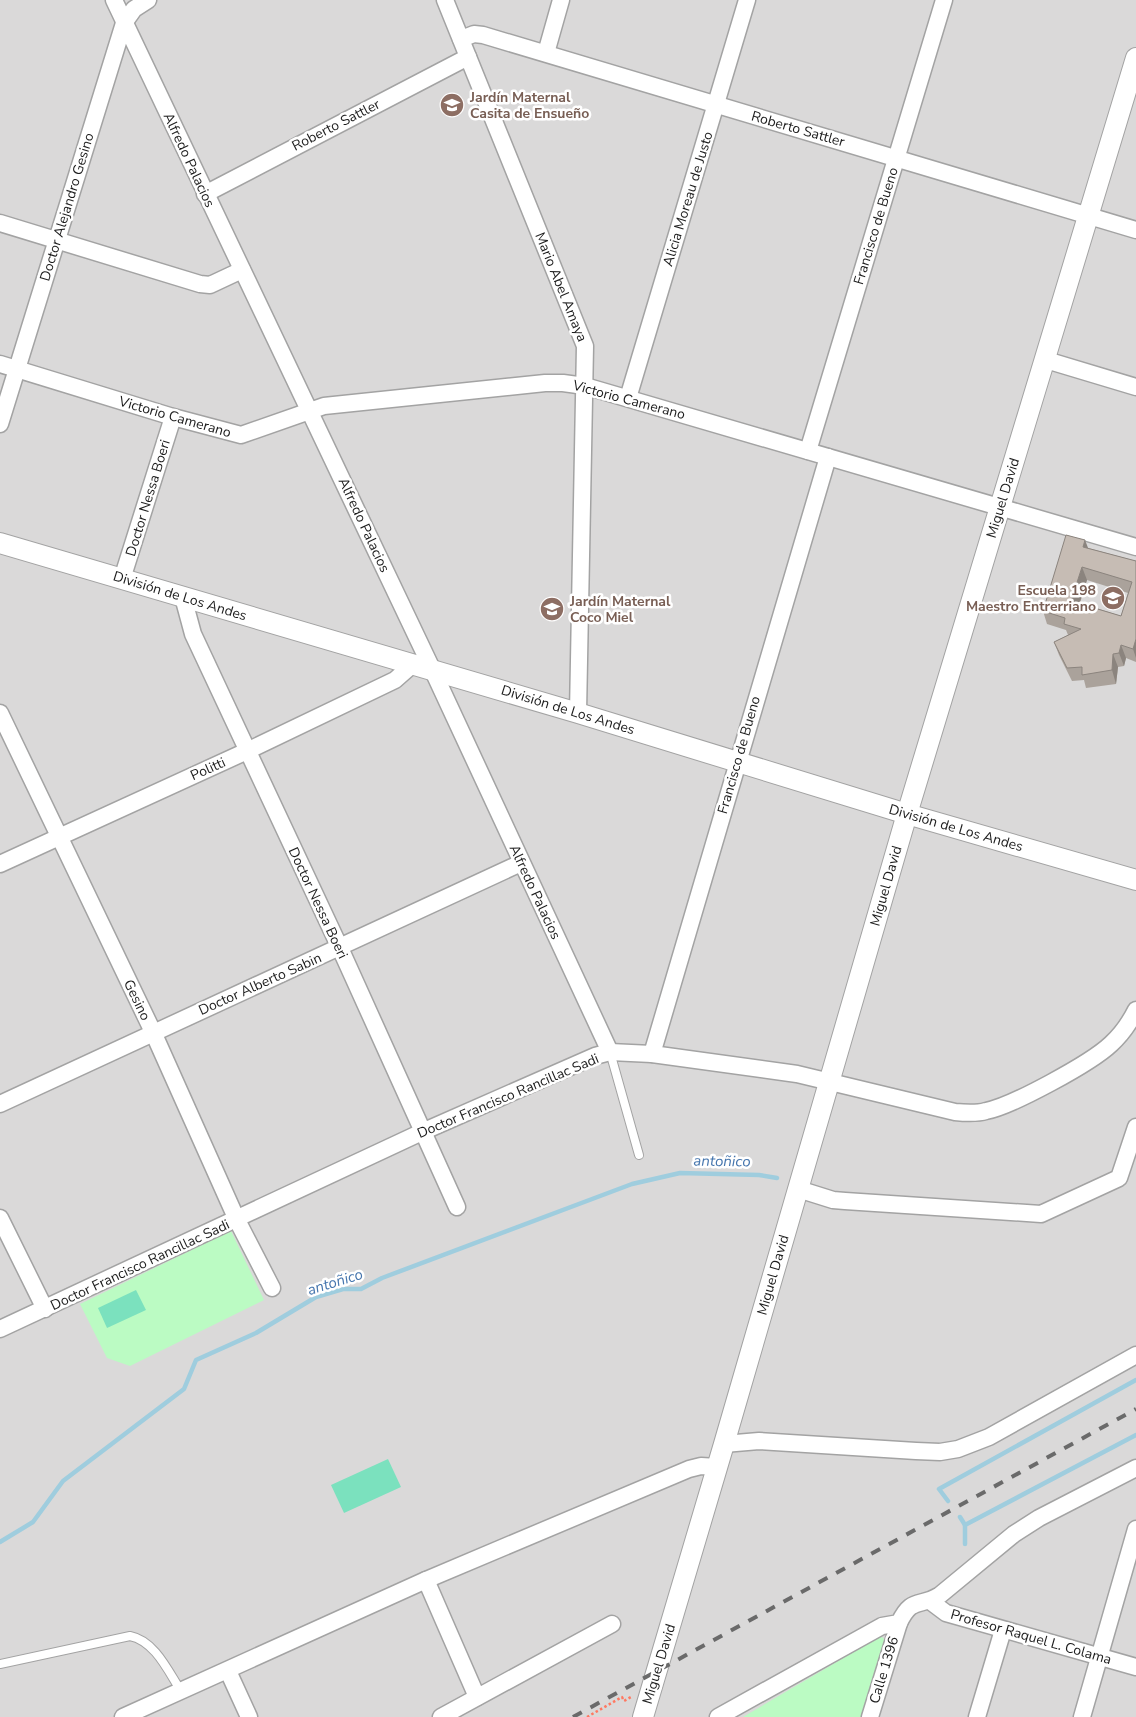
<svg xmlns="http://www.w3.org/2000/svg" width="1136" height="1717" viewBox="0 0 1136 1717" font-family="'Nunito Sans',sans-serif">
<rect width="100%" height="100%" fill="#eeeae1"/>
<rect fill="#dad9d9" x="0" y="0" width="1136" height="1717"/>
<g fill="#bbfbc3">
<path d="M231,1231L264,1300L130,1366L107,1358L80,1304Z"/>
<path d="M881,1636L886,1641L862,1717H743Z"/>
</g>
<g fill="#7be1be">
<path d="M136,1290L146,1310L107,1328L98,1308Z"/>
<path d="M388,1459L401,1487L344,1513L331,1485Z"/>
</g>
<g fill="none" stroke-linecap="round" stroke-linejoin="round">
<g stroke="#9fcdde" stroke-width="4.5">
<path d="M948,1501L939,1489L1136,1380"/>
<path d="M960,1517L965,1525"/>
<path d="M0,1542L33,1522L63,1481L184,1389L196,1360L256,1333L316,1297L343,1289H361L382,1278L632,1184L680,1173L759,1175L777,1178"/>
<path d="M965,1544V1525L1136,1435"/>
</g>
<g stroke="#a3a3a3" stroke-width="10">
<g id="service">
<path d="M610,1052L639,1155"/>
<path d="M0,1664L130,1636C155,1641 168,1671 181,1691"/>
</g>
</g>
<g stroke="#a3a3a3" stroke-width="19">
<g id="minor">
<path d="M114,0L433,671L610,1052"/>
<path d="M445,0L585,346L578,713"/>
<path d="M461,39L474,34L483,35L1136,230"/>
<path d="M546,53L561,0"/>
<path d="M205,194L468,57"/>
<path d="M0,223L200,284L210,285L242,270"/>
<path d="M1046,360L1136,387"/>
<path d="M0,364L173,417L241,435L324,406L545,383H563L585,386L1136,547"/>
<path d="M628,398L747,0"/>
<path d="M0,424L124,23L134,9L148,0"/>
<path d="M808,451L944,0"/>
<path d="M122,579L173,417"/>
<path d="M183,597L193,634L340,948L457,1207"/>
<path d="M0,713L153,1032L237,1220L272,1288"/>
<path d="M0,864L247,751L395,680L412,665"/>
<path d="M652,1054L828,457"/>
<path d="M0,1104L521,863"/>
<path d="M798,1189L833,1200L845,1201L1041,1214L1119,1178L1136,1127"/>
<path d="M0,1218L45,1309"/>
<path d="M0,1329L422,1132L595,1056L610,1052L652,1054L797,1074L955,1112C965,1113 976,1114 986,1111C1012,1106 1091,1063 1111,1044C1122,1034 1130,1022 1136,1010"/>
<path d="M724,1444L759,1441L916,1451L940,1452L958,1449L989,1437L1136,1355"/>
<path d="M426,1580L477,1697"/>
<path d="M930,1601L946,1613L1136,1667"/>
<path d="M228,1671L249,1717"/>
<path d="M123,1717L426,1580L689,1469L701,1466L717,1467"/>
<path d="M441,1717L612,1624"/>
<path d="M718,1717L882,1626L899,1623C912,1596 919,1608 940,1595L1014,1534L1039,1518L1136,1468"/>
<path d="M870,1717L899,1623"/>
<path d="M977,1717L1003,1630"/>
<path d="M1082,1717L1136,1529"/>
</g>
</g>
<g stroke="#a3a3a3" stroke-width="22">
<g id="tertiary">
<path d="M0,543L578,713L907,814L1136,880"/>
<path d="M643,1717L724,1444L907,814L1136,58"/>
</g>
</g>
<path stroke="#ff7861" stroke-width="2.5" stroke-dasharray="2.5 2.5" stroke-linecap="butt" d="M587,1717L622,1697L624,1701L631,1697"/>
<use href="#service" stroke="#fff" stroke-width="8"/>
<use href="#minor" stroke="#fff" stroke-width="16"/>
<use href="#tertiary" stroke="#fff" stroke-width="20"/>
<path stroke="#6a6a6a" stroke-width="4" stroke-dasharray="10 10" stroke-linecap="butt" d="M573,1717L1136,1409"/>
</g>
<path fill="#aaa29b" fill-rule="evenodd" d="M1088,548L1136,561V662L1126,658L1124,666L1118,667L1116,684L1086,688L1084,680L1072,681L1059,655L1054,642L1068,635L1066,630L1047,624L1043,611ZM1087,580L1128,593L1121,616L1080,603Z"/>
<g fill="#8b847e">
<path d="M1085,540L1090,553L1083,547Z"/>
<path d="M1082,567L1087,580L1076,614L1071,601Z"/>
<path d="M1136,639V658L1133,649Z"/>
<path d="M1121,645L1126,658L1124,666L1119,653Z"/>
<path d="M1113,654L1118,667L1116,684L1112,670Z"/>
</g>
<path fill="#c6bcb4" stroke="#8b847e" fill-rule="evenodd" d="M1066,535L1085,540L1083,547L1136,561V639L1133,649L1121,645L1119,653L1113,654L1112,670L1082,675V667L1067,668L1054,642L1081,629L1064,624L1065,618L1043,611ZM1082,567L1132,582L1121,616L1071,601Z"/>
<defs>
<g id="school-disc" transform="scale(1.25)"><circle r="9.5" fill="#8d6e63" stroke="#fff"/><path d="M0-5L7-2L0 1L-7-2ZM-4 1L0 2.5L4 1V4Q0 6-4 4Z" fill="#fff"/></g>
</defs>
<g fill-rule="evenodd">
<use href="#school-disc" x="452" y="105"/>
<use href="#school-disc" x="1113" y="598"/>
<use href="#school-disc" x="552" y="609"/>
</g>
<g text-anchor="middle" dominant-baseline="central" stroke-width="5" stroke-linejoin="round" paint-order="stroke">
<g font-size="14" font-weight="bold" fill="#785e54" stroke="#fff" text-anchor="start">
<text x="470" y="97">Jardín Maternal<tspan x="470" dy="16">Casita de Ensueño</tspan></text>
<text x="1096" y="590" text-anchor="end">Escuela 198<tspan x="1096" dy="16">Maestro Entrerriano</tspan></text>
<text x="570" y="601">Jardín Maternal<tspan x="570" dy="16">Coco Miel</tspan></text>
</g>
<g font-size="14" fill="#1c1c1c" stroke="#fff">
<text transform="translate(336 125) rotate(-27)">Roberto Sattler</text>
<text transform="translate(798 129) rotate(16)">Roberto Sattler</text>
<text transform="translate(189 160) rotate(65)">Alfredo Palacios</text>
<text transform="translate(688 199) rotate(-73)">Alicia Moreau de Justo</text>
<text transform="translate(67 207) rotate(-73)">Doctor Alejandro Gesino</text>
<text transform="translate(876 226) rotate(-73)">Francisco de Bueno</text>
<text transform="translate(561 287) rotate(68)">Mario Abel Amaya</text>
<text transform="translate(629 400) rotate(15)">Victorio Camerano</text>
<text transform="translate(175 417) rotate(16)">Victorio Camerano</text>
<text transform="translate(148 498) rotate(-73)">Doctor Nessa Boeri</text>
<text transform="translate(1003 498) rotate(-73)">Miguel David</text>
<text transform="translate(364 525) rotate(65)">Alfredo Palacios</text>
<text transform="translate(180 596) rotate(17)">División de Los Andes</text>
<text transform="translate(568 710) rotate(17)">División de Los Andes</text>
<text transform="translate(739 755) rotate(-74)">Francisco de Bueno</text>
<text transform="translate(208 769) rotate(-24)">Politti</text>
<text transform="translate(956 828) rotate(16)">División de Los Andes</text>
<text transform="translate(886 886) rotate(-74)">Miguel David</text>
<text transform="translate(535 892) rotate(65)">Alfredo Palacios</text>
<text transform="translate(318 903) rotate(65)">Doctor Nessa Boeri</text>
<text transform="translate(260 984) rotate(-24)">Doctor Alberto Sabin</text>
<text transform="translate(137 1000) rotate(64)">Gesino</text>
<text transform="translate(508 1096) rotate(-23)">Doctor Francisco Rancillac Sadi</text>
<text transform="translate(140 1265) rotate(-25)">Doctor Francisco Rancillac Sadi</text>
<text transform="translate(773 1275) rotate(-74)">Miguel David</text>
<text transform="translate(1031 1637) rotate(16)">Profesor Raquel L. Colama</text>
<text transform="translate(659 1664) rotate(-73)">Miguel David</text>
<text transform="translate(884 1670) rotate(-73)">Calle 1396</text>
</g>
<g font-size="15" font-style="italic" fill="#4676ae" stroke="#fff">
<text transform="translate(722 1161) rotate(1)">antoñico</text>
<text transform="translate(335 1282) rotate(-17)">antoñico</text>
</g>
</g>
</svg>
